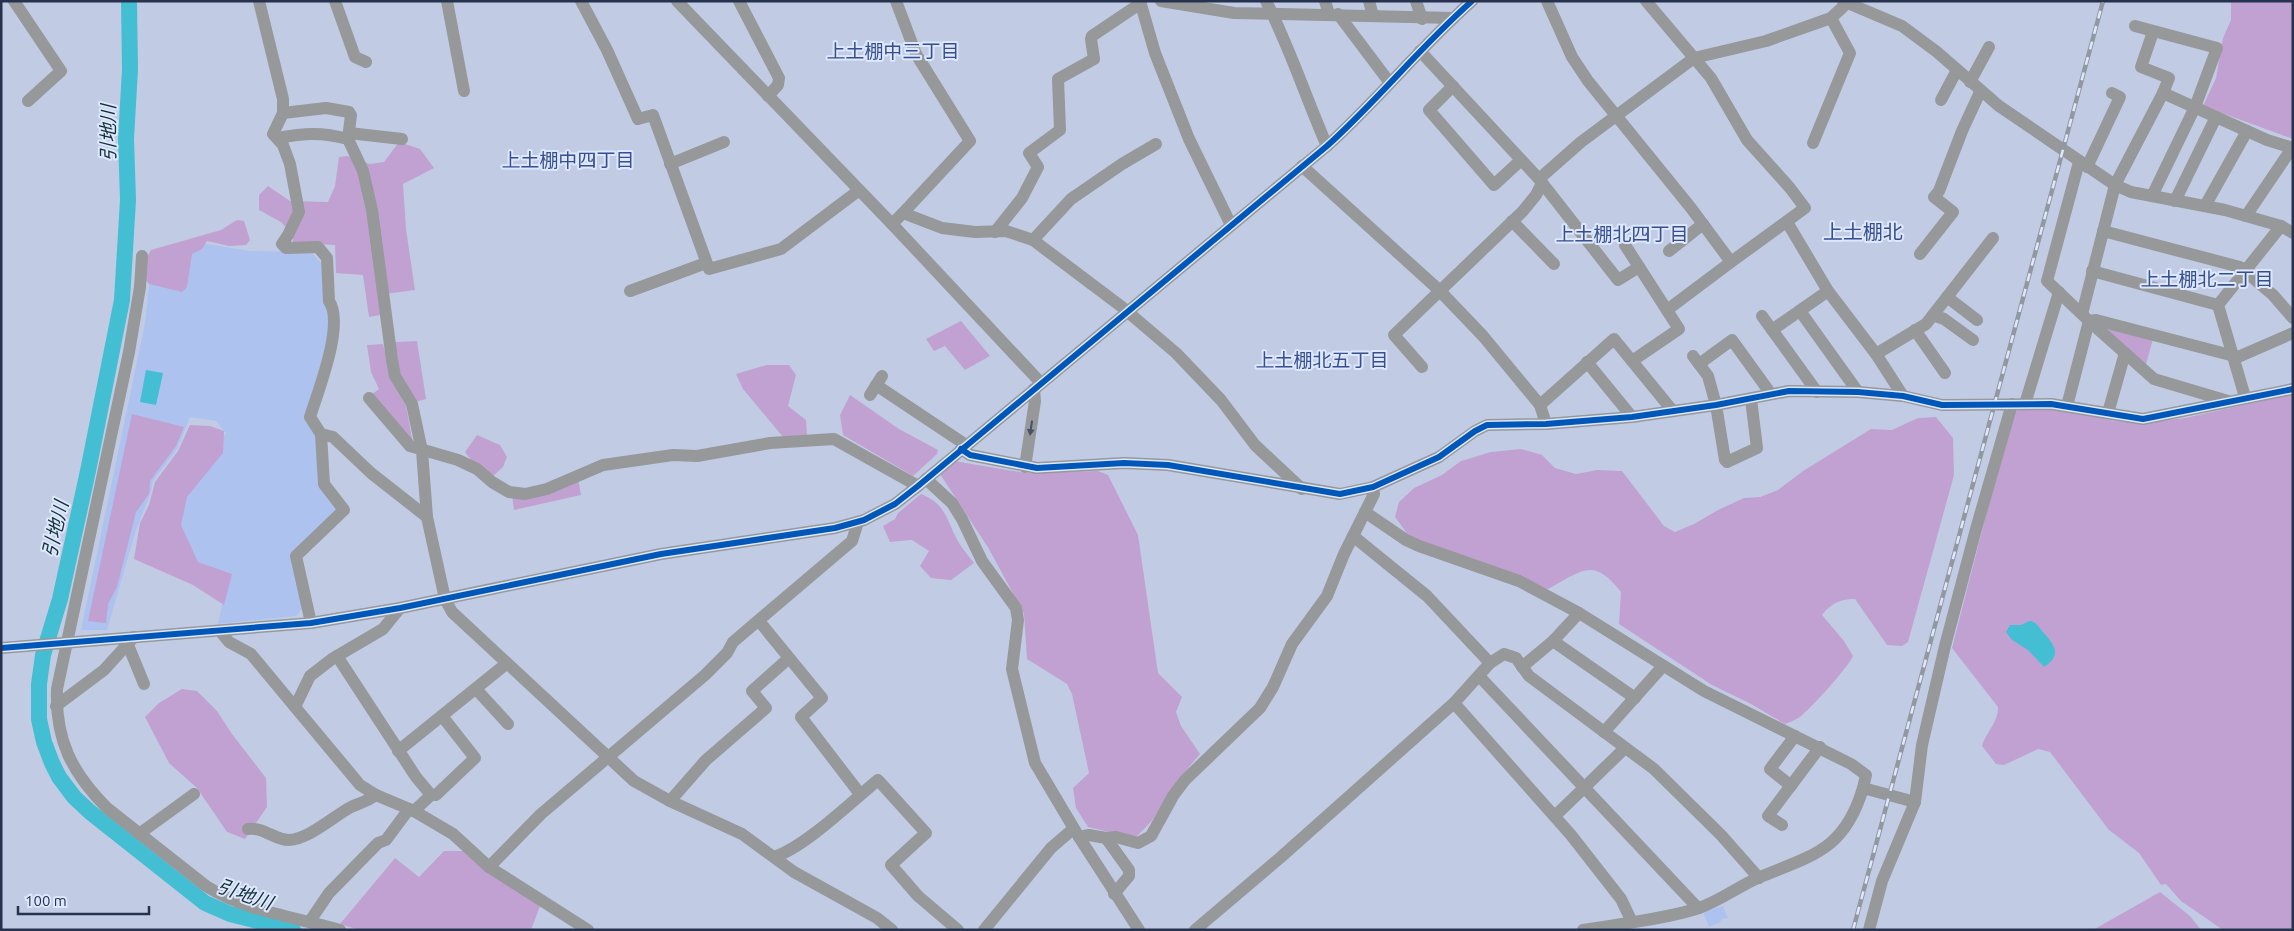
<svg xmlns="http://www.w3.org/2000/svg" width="2294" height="931" viewBox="0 0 2294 931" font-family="Ubuntu,'Noto Sans JP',sans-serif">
<rect width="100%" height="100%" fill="#c1cce4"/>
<g fill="#aec2ef">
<path d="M206,244L251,251L311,252L323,265L330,334L305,416L318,439L319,483L339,510L294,555L305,605L296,616L218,624L227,582L226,574L183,555L168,529L226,433L216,421L190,417L177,449L153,481L151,492L136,530L107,630H81L145,323L152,262Z"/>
<path d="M1723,906L1728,918L1722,919L1720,922L1709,927L1703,912Z"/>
</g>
<g fill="#c1a1d1">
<path d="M2231,1H2293V139L2203,106L2216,78L2223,38L2231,20Z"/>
<path d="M399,142L420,149L434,168L403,184L406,229L415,290L385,294L386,314L369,317L363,275L336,273L335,245L293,243V235L281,222L259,210V195L268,186L290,201L328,202L335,186L339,157L347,156L370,164L384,162Z"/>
<path d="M237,220L244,221L250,240L246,245L229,246L207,241L202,249L192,254L187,287L182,292L149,284L145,279L146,259L151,250L221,230Z"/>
<path d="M961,321L990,356L965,370L945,346L934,351L926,339Z"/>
<path d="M2101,326L2153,339L2145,368Z"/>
<path d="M417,341L426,399L415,402L399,375L395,342Z"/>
<path d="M383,344L392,382L406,406L413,443L371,395L379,389L371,372L367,345Z"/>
<path d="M767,365H789L796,375L788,406L806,420L807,435L783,437L743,389L736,374Z"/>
<path d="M2293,394V930H2223L2181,901L2166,884L2161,885L2139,853L2109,830L2050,752L2038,749L2004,765L1996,764L1982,746C1986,732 1998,723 1998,707L1952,648L2012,414L2021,408L2082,411L2114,421L2143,423L2185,418Z"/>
<path d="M850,395L899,429L938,450L937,454L913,476L843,435L840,415Z"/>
<path d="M132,414L184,427L176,446L150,481L149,494L136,512L117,587L108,604L106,623L88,621Z"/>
<path d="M1936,417L1953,438L1954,475L1908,642L1902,646L1887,645L1855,599C1841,599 1831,603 1822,615L1844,641L1853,656C1847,669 1811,708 1800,717C1795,720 1790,722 1785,724L1751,704L1712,685L1619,624L1621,592C1593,556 1582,571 1548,589L1521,580L1409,536L1395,517L1399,502L1414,488L1442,475L1461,461L1491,452L1521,449L1542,455L1555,468L1576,474L1597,470L1622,471L1664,526L1675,532L1694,524L1718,510L1744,498L1760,497L1778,490L1803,471L1871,429L1892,430L1918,418Z"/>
<path d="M190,425L210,426L224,431L223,453L187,497L181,525L198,562L232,574L224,605L193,585L134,559L140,523L149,505L155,482L178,451Z"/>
<path d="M477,435L500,445L507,457L503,467L493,476L475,465L465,452Z"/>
<path d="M954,461L1026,473L1098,471L1108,475L1138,535L1158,673L1182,697L1176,712L1181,726L1200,754L1177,781L1151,822L1135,838L1088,827L1076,808L1073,788L1089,773L1072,694L1067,684L1027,659L1024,614L989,549L940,474Z"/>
<path d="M578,478L581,495L514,510L512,495Z"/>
<path d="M921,494C948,505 946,521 959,543C963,550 969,556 974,563L951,580L931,578L920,566L929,551L912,540L890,542L883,526L895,519L898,513Z"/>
<path d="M182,689L197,691L217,711L232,734L266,778L267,807L245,839L227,832L197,788L169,763L145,717L159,703Z"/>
<path d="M444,851H463L491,873L540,906L531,930H359L340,924L395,858L419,877Z"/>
<path d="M2160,892L2190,916L2201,930H2093Z"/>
</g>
<g fill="#44bed2">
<path d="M146,370L163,373L156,405L140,402Z"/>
<path d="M2029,621C2037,621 2039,628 2044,633C2055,646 2062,655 2044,667L2028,650L2012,640L2006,632L2010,625H2021Z"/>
</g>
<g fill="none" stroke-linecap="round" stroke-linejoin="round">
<path stroke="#44bed2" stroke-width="16" d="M129,1L130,69L126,139L128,200L122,300L88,471L60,599L43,655L39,684V719L44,742L52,763L59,777L74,797L90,812L205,903L230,914L293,930"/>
<g stroke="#96989a" stroke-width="12">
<path d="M14,1L61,71L28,101"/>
<path d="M259,1L283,99V113L273,134L283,145L290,164L299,212L288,235L282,244L286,248L318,247L327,258L329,301C345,324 318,391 310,417L321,434L324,484L344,510L296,556L311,623"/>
<path d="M335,1L355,57L366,62"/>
<path d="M447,1L464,91"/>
<path d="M581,1L607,50L638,119L653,115L709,269L781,249L858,191"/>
<path d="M677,1L892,224L1041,383"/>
<path d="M739,1L779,78L778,85L768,96"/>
<path d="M896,1L916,54L970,141L903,213"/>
<path d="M1140,1L1155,53L1189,139L1231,225"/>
<path d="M1161,1L1234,13L1453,18"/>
<path d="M1266,1C1290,48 1306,98 1327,146"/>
<path d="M1325,1L1329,14"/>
<path d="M1369,1L1373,16"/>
<path d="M1416,1L1422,19"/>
<path d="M1547,1L1572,57L1588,81L1691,208L1731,262L1805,208L1790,188L1747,140L1711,78L1646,1"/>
<path d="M1843,1L1902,26L1937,52L1999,106L2115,185L2131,192L2225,210L2281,226L2293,233"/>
<path d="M1338,14L1390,83"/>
<path d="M2135,26L2217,48L2195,107L2152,196"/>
<path d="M2153,32L2141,67L2169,78L2163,93"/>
<path d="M1420,51L1539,179L1618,280L1639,267"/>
<path d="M1970,82L1989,47"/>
<path d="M1453,86L1429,110L1494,185L1521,160"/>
<path d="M1941,100L1957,70"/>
<path d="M283,113L326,108L349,112L351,115L348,139L363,171L372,210L392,360L395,376L412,404L422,451L427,517L445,599L452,612L634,781L670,801L742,834L794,872L877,918L892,930"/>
<path d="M349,133L402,139"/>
<path d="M278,138C304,133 322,132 348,139"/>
<path d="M1813,143L1850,53L1831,18"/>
<path d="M2079,162L2047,281L2089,321L2154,379L2228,401"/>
<path d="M670,164L724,142"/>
<path d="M1302,166L1439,290L1483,336L1540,405L1546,424"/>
<path d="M2087,167L2120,97L2112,93"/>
<path d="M1539,179L1581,142L1694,58L1766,41L1831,18L1847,3"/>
<path d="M2175,201L2216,117"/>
<path d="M2205,206L2247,131"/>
<path d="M2246,216L2292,148"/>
<path d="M1512,221L1554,264"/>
<path d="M1787,222L1828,291L1876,354L1903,396"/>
<path d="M892,224L903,213L942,228L975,232L1006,231L1033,240L1122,307L1176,353L1221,400L1255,445L1302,489"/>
<path d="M2103,231L2240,267L2273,295L2293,318"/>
<path d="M995,232L1022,198L1038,167L1029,153L1060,130L1058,79L1094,59L1091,39L1092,36L1141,3"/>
<path d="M1033,240L1071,199L1122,164L1156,144"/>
<path d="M1625,245L1679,329L1632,361"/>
<path d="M1669,251L1703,224"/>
<path d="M1920,254L1953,212L1934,197L1939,191L1962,131L1980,92"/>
<path d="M142,256L140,287L129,352L57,689C55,740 72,773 107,808L206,886C245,911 295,917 340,930"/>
<path d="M2092,271L2218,305"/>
<path d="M630,291L706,263"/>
<path d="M1947,297L1977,320"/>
<path d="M2218,305L2281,226"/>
<path d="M2218,305L2245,397"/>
<path d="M1667,310L1731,262"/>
<path d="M1800,311L1858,392"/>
<path d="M2082,314L2115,185L2163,93L2267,140L2293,148"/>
<path d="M1933,315L1944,319L1973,340"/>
<path d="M1762,316L1817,392"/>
<path d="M1772,330L1828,291"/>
<path d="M1915,330L1945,373"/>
<path d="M1876,354L1926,324L1993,238"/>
<path d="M1693,356L1708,376L1716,405L1725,460L1727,462L1757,448L1751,399"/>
<path d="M1587,362L1632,417"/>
<path d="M1699,364L1732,340L1771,394"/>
<path d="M1422,367L1394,335L1523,211L1536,195L1542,183"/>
<path d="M876,385L966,445"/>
<path d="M870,395L882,376"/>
<path d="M369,398L410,446L458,460L477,469L492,482L509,492L525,494L547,489L603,465L673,455L697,456L770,443L834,439L918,486"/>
<path d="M2025,404L2059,292"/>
<path d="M1540,405L1614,339L1672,410"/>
<path d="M2067,406L2089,321L2096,320L2238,357L2293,333"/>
<path d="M2108,413L2125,353"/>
<path d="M321,434L333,437L371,473L427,517"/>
<path d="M961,449L970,455L1037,468L1124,463L1168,465L1340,494L1373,487L1439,457L1475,431L1487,425L1546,424L1632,417L1716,405L1789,391L1858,392L1903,396L1942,405L2051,404L2143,419L2293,389"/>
<path d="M1025,467L1035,401L1034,389"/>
<path d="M926,479L952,503L962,519L982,561L1016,608L1018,620L1012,669L1035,763L1079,837L1139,930"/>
<path d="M1365,512L1406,540L1419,546L1519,581L1579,613L1704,691L1851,764L1866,775L1863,788L1915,802"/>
<path d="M1353,536L1427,596L1490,663"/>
<path d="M400,608L383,629L332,659L310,676L295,707L360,785L376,795L414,811L453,834L489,867L588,930"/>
<path d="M759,621L822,698L801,717L860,794"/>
<path d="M220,631L229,642L251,654L295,707"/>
<path d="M1553,641L1635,698"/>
<path d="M128,645L144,684"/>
<path d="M1,648L311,623L400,608L661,554L835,528L864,520L895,504L918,486L1327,146C1378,100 1421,46 1472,1"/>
<path d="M337,656L416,777L431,795L414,811"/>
<path d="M1522,667L1553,641L1579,613"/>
<path d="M1479,676L1698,908"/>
<path d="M476,689L508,724"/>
<path d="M1454,703L1571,835L1621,899L1632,922"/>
<path d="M56,706L104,670L134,637"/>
<path d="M1604,732L1663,666"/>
<path d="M398,751L506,664"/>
<path d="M1791,786L1770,769L1795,736"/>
<path d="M431,795H436L475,758L442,716"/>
<path d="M670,801L706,760L766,708L752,691L789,658"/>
<path d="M1555,816L1625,748"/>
<path d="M1782,825L1768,816L1820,747"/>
<path d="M248,829C265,827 274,840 289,840C309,839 334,816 351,807C360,803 368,801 376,795"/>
<path d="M139,834L194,794"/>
<path d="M1079,837L1089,835L1106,838L1116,837L1138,843L1151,836L1173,796L1185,780L1260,708L1273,687L1292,644L1327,596L1344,554L1374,494L1373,487"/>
<path d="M1106,838L1129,870V876L1114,894"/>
<path d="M774,857C805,847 851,802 878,780L926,833L891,865L918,896L958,930"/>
<path d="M489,867L541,814L705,675L727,653L733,642L852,541L858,522"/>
<path d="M310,921L329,893L378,843L386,840L409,809"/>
<path d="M984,930L1051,848L1073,829"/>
<path d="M1195,930L1281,857L1454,703L1490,663L1504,654L1516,658L1529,676L1654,769L1721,835L1759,878"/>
<path d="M1583,930C1618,924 1666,919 1699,908C1721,900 1739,886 1760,877C1814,855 1845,849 1863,788"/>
<path d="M1869,930L1882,881L1915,802L1922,745L1945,646L1976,529L2012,404"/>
</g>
<g stroke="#93979f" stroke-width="4.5">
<path id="rail" d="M1853,930L2103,1"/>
</g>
<use href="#rail" stroke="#dde7fe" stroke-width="2.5" stroke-dasharray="8" stroke-linecap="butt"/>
<g stroke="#dde7fe" stroke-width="9">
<g id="cycleway">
<path d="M961,449L970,455L1037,468L1124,463L1168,465L1340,494L1373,487L1439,457L1475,431L1487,425L1546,424L1632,417L1716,405L1789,391L1858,392L1903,396L1942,405L2051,404L2143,419L2293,389"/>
<path d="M1,648L311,623L400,608L661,554L835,528L864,520L895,504L918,486L1327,146C1378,100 1421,46 1472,1"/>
</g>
</g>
<use href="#cycleway" stroke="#0057b8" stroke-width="6"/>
</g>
<defs><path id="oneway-solid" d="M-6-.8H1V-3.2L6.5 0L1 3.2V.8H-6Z" transform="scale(1.25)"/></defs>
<use fill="#485165" href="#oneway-solid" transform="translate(1031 428) rotate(98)"/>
<g text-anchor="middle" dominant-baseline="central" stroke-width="4" stroke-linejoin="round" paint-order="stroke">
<g font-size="19" fill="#384f8f" stroke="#dde7fe">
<text x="893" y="51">上土棚中三丁目</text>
<text x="568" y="160">上土棚中四丁目</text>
<text x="1622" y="234">上土棚北四丁目</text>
<text x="2207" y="279">上土棚北二丁目</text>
<text x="1322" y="360">上土棚北五丁目</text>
</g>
<g font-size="19" font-style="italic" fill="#143236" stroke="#dde7fe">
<text transform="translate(108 133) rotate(-90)">引地川</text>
<text transform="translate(55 529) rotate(-77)">引地川</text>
<text transform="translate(245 894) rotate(19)">引地川</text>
</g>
<g font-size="20" fill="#384f8f" stroke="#dde7fe">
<text x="1863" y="231">上土棚北</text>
</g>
</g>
<rect width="2294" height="931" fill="none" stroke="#26324e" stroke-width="5"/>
<path d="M18 906v8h131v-8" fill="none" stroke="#26324e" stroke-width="2.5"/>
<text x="25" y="906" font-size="15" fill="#26324e" stroke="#dde7fe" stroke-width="4" paint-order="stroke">100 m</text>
</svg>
